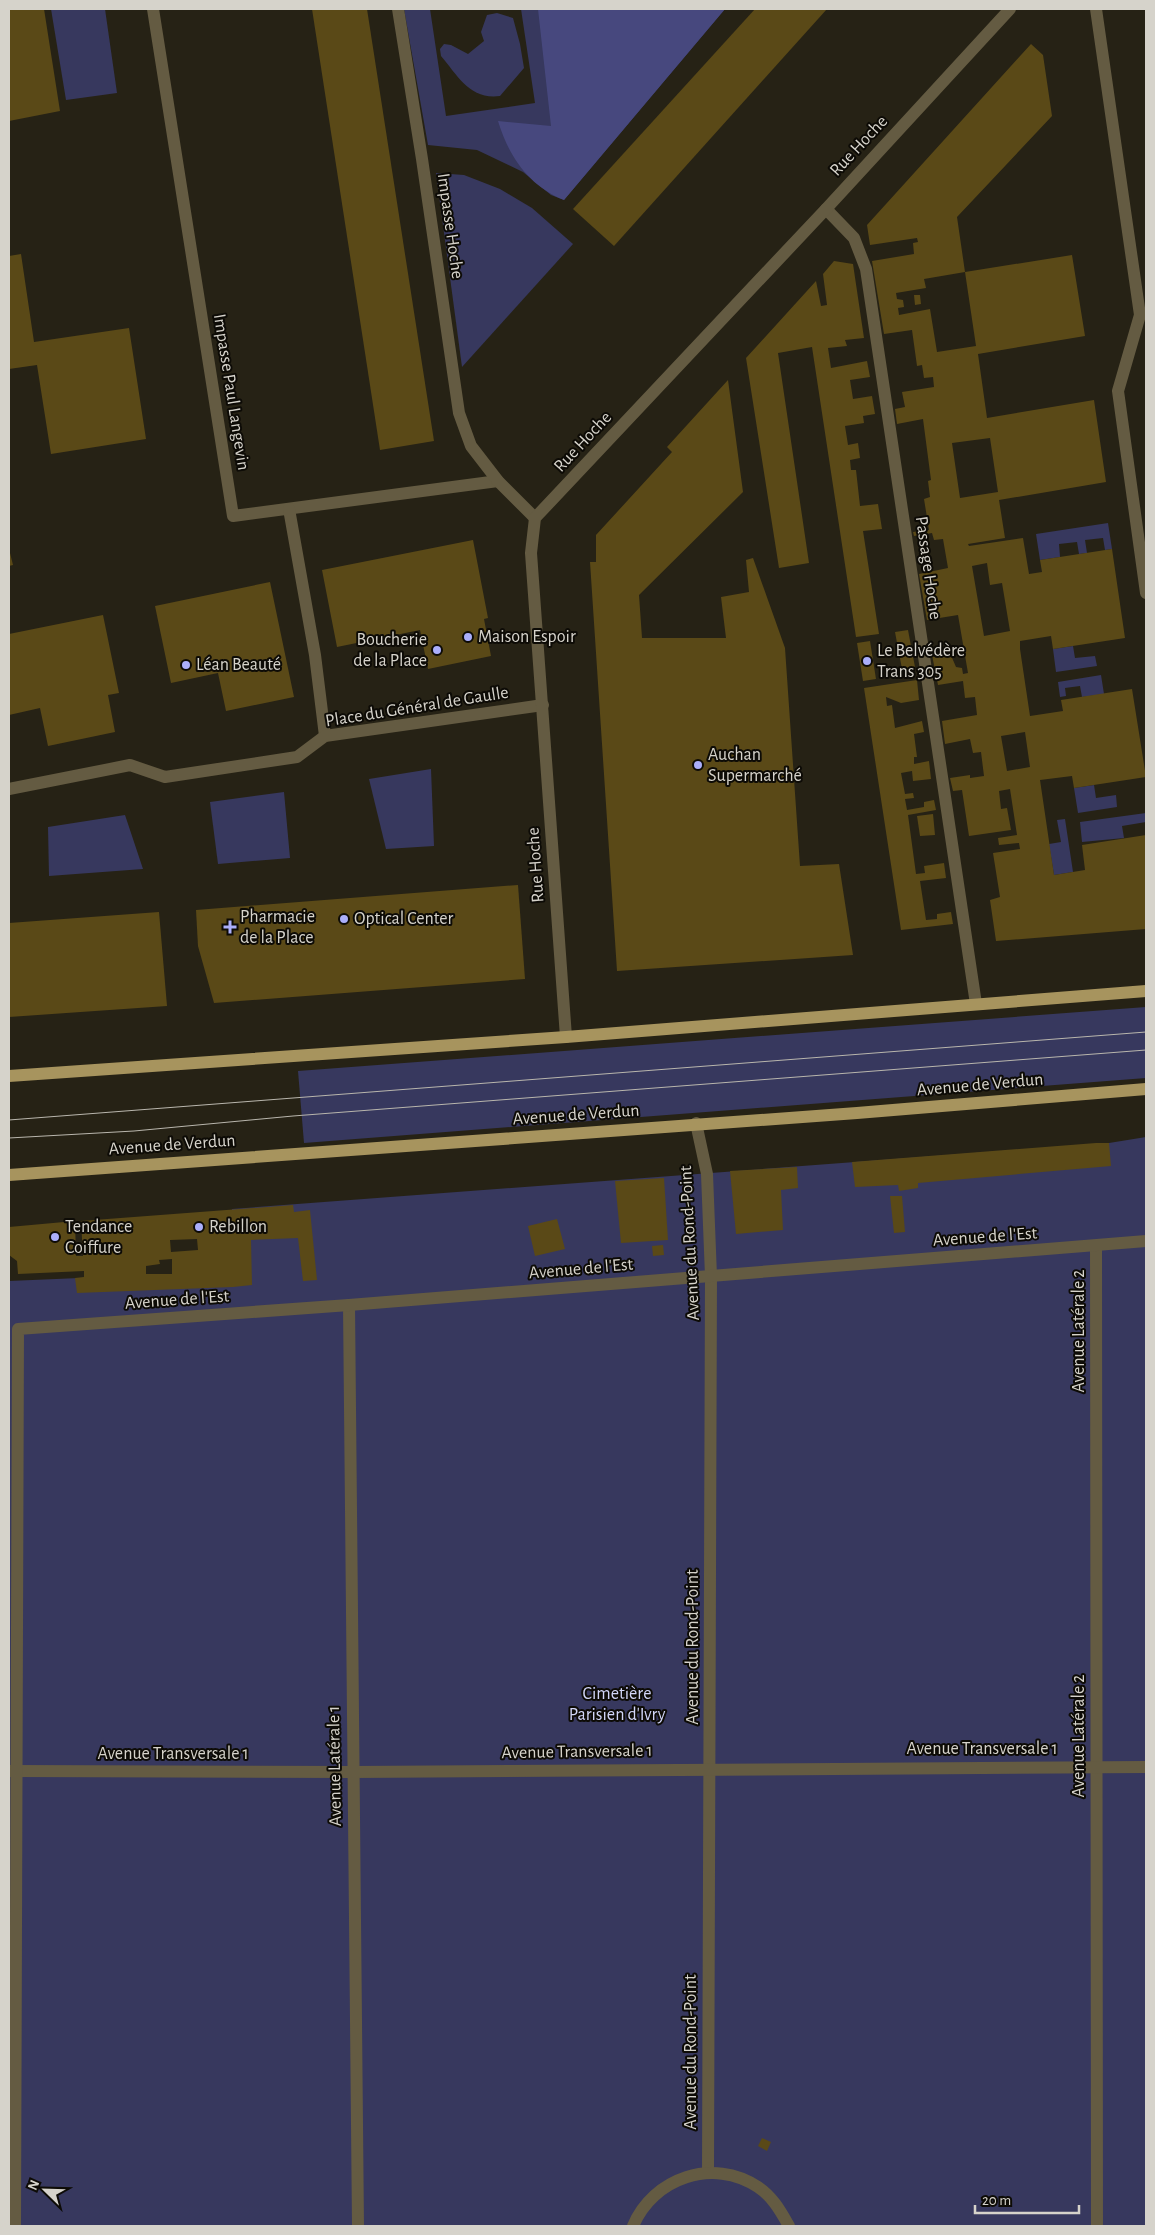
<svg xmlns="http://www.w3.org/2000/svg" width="1155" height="2235" viewBox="0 0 1155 2235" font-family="'Alegreya Sans',sans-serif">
<rect width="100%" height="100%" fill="#262215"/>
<g fill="#37385e">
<path d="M51,9H105L117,93L66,100Z"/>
<path d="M404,9H430L446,116L535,103L521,9H725L564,200L551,195L523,172L477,150L428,145Z"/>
<path d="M497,13L513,18L520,44L524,68L500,96C470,100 458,76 441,56L440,49L444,44L451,45L468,54L484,41L481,32L487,15Z"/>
<path d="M436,173L464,175L500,189L532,208L573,244L462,367Z"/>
<path d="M1108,523L1112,549L1105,550L1103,538L1085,540L1087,553L1079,554L1077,542L1059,544L1060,557L1040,560L1036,534Z"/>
<path d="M1073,646L1075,658L1095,656L1097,666L1056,672L1053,649Z"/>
<path d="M1101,675L1104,694L1082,697L1080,686L1065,688L1066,696L1060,697L1058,682Z"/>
<path d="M431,769L434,846L386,849L369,779Z"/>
<path d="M1094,785L1096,798L1116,795L1117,807L1078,813L1074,788Z"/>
<path d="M284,792L290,858L218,864L210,802Z"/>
<path d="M1146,813V822L1122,826L1124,838L1082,842L1080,822Z"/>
<path d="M125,815L143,869L49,876L48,827Z"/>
<path d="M1065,819L1073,872L1054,875L1049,844L1061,842L1057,820Z"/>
<path d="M1146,1007V1078L304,1143L298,1071Z"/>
<path d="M1146,1137V2226H9V1281L173,1274L232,1254V1209L1109,1143Z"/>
</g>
<path fill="#47487e" d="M538,9H725L564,200C529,186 509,157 498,121L551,126Z"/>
<g fill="#5a4917" fill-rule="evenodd">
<path d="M9,9H44L60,111L9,121Z"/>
<path d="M312,9H367L434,441L380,450Z"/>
<path d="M755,9H827L614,246L573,209Z"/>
<path d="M1031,44L1043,55L1052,116L957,217L965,272L924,279L926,288L896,293L897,299L903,300L904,307L898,308L899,315L930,309L937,352L976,346L965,272L1072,255L1085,336L978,354L987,418L1094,400L1106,482L999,500L1005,538L968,544L969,546L1023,538L1029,574L1042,572L1040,560L1112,549L1125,638L1053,649L1051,636L1020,641V649L1030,716L1063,711L1061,700L1132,689L1146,777L1074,788L1072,776L1040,780L1054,875L1085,870L1082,845L1146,835V929L996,941L990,900L1000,897L993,853L1020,849L1019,843L999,845L998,838L1017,835L1010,789L999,791L1001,809L1007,808L1011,830L969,836L962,790L953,791L950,778L970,775V778L984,776L981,752L973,753L970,739L945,744L942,721L977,715L975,697L965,698L963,681L938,685L932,655L950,653L956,667L962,668L963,674L968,673L958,615L927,620L919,574L948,568L943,539L934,540L932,533L914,536L913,532L929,530L924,499L930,497L928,481L931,480L923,419L897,424L895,409L905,407L902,392L934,387L933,377L924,378L922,365L917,366L912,330L884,334L872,261L914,254L913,243L918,242L917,238L870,245L867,225ZM990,438L998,492L960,498L952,443ZM987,563L990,585L1002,583L1010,631L984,636L972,566ZM1025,732L1030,767L1007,771L1001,736Z"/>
<path d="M21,254L34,342L129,328L146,439L51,454L37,365L9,369V256Z"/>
<path d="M834,261L853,264L864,338L845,340L847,346L828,348L831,368L867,361L870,377L850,380L853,399L872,396L875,414L863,416L864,423L845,426L848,445L858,443L860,458L850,460L851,470H856L860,506L878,504L882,529L863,531L879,634L856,637L812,347L778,353L809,563L779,568L746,358L816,281L821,306L827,305L823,274Z"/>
<path d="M914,295H920L921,304L915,305Z"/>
<path d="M728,380L743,492L639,595L642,638H726L721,597L749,592L746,560L753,558L785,648L800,866L839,864L853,955L617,971L590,562H596V535L672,452L667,447Z"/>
<path d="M473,540L488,618L484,619L491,656L428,669L420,630L337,647L322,570Z"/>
<path d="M9,549L13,565L9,566Z"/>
<path d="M270,582L294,697L226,711L218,673L171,683L155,606Z"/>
<path d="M103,615L119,693L108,695L115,732L48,746L40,708L9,715V634Z"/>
<path d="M908,630L915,667L902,669L895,632Z"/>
<path d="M870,641L876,679L863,681L857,643Z"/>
<path d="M917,680L919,700L901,703L886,697L887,706L892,705L895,728L922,721L924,732L914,734L917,757H914V764L929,761L931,779L913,781L912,771L901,773L905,794L913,793L914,798L905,799L907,810L924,807V802L934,800L936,810L908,815L916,874L925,873L924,866L944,863L946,878L920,881L926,920L937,919V914L951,912L953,924L901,930L864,688Z"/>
<path d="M933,814L935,835L920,836L917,816Z"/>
<path d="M518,885L525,979L214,1003L198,946L196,910Z"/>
<path d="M159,912L167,1006L9,1017V923Z"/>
<path d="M1096,1143H1109L1111,1166L918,1183V1188L899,1191L898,1185L855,1187L852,1162Z"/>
<path d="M797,1167L798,1188L781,1190L783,1230L736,1234L730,1171Z"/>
<path d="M664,1178L668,1240L621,1243L615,1181Z"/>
<path d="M890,1196H902L905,1232L894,1233Z"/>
<path d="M293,1205L294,1212L310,1210L317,1280L303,1281L298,1238L251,1240L252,1285L233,1287L77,1293L75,1278L84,1277V1271L18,1274L17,1261L9,1255V1227L75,1221L76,1256H83L81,1221ZM197,1239L198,1250L171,1252L170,1240ZM172,1259V1274H146V1266L160,1264L159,1260Z"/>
<path d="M557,1219L565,1249L535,1256L528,1226Z"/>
<path d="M663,1245L664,1255L653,1256L652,1246Z"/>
<path d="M762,2138L771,2142L767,2151L758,2146Z"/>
</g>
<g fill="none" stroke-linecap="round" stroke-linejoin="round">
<g stroke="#645b42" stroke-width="12">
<path d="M153,9L233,516L498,481"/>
<path d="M398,9L422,159L459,413L471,446L498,481L535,518"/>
<path d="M1096,9L1140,315L1118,391L1146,593"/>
<path d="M826,209L854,238L866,269L976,1004"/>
<path d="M289,509L315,655L325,736"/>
<path d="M9,789L130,765L165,777L297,757L325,736L543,705"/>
<path d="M566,1037L531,553L535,518L826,209L1010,9"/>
<path d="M696,1123L707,1174L711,1276L708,2172"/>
<path d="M1096,1246L1097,2226"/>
<path d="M349,1305L358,2226"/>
<path d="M9,1771L353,1772L1146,1767"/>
<path d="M15,2226L18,1329L349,1305L1146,1241"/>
<path d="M633,2226C653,2178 713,2157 758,2187C773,2197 781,2212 789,2226"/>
</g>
<g stroke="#a7945e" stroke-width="12">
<path d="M9,1076L566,1037L1146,991"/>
<path d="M9,1175L857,1113L1146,1089"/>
</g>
<g stroke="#b9b6ad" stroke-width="1">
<path d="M9,1120L1146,1032"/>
<path d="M9,1138L134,1131L293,1116L1146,1050"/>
</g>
</g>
<g fill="#abaffb" stroke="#0d0b06" stroke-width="2">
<circle cx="468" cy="637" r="5"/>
<circle cx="437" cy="650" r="5"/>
<circle cx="867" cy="661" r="5"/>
<circle cx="186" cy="665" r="5"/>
<circle cx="698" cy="765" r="5"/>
<circle cx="344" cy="919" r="5"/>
<path d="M227.5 919.5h5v5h5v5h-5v5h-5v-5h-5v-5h5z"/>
<circle cx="199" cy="1227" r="5"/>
<circle cx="55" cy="1237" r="5"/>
</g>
<g text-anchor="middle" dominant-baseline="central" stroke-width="4" stroke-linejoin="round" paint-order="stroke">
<g font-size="18" fill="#d6d3cb" stroke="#0d0b06">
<text transform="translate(859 146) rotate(-47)">Rue Hoche</text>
<text transform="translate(450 226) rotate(82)">Impasse Hoche</text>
<text transform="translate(231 392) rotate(81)">Impasse Paul Langevin</text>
<text transform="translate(583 442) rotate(-47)">Rue Hoche</text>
<text transform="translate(928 568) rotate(82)">Passage Hoche</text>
<text transform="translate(417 707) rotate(-9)">Place du Général de Gaulle</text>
<text transform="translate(536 865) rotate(-94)">Rue Hoche</text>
<text transform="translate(980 1085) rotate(-5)">Avenue de Verdun</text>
<text transform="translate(576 1115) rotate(-4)">Avenue de Verdun</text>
<text transform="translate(172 1145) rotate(-4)">Avenue de Verdun</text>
<text transform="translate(985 1237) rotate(-4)">Avenue de l'Est</text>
<text transform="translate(690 1243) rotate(-93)">Avenue du Rond-Point</text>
<text transform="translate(581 1269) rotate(-5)">Avenue de l'Est</text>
<text transform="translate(177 1300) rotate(-4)">Avenue de l'Est</text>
<text transform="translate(1079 1331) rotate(-90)">Avenue Latérale 2</text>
<text transform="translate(693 1647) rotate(-90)">Avenue du Rond-Point</text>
<text transform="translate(1079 1736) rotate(-90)">Avenue Latérale 2</text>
<text x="982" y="1749">Avenue Transversale 1</text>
<text transform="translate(577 1752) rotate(-1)">Avenue Transversale 1</text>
<text x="173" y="1754">Avenue Transversale 1</text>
<text transform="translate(335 1766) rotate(-91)">Avenue Latérale 1</text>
<text transform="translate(691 2052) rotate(-90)">Avenue du Rond-Point</text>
</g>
<g font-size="18" fill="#d6d3cb" stroke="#0d0b06" text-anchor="start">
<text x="478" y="637">Maison Espoir</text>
<text x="427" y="640" text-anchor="end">Boucherie<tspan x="427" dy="21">de la Place</tspan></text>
<text x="877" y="651">Le Belvédère<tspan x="877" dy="21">Trans 305</tspan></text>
<text x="196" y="665">Léan Beauté</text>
<text x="708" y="755">Auchan<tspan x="708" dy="21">Supermarché</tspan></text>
<text x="240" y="917">Pharmacie<tspan x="240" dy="21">de la Place</tspan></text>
<text x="354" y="919">Optical Center</text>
<text x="65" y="1227">Tendance<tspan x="65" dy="21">Coiffure</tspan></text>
<text x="209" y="1227">Rebillon</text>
</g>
<g font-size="18" fill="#d2d6f8" stroke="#0d0b06">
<text x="617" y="1694">Cimetière<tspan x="617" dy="21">Parisien d'Ivry</tspan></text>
</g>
</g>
<rect width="1155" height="2235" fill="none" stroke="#d6d3cb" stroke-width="20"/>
<g transform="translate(45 2190) rotate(293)" stroke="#0d0b06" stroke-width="4" paint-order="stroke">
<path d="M0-4L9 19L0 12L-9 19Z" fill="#d6d3cb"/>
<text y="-8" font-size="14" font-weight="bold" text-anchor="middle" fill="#d6d3cb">N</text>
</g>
<path d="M975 2205v8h104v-8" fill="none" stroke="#d6d3cb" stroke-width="2.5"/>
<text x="982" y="2205" font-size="15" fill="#d6d3cb" stroke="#0d0b06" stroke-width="4" paint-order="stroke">20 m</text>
</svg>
